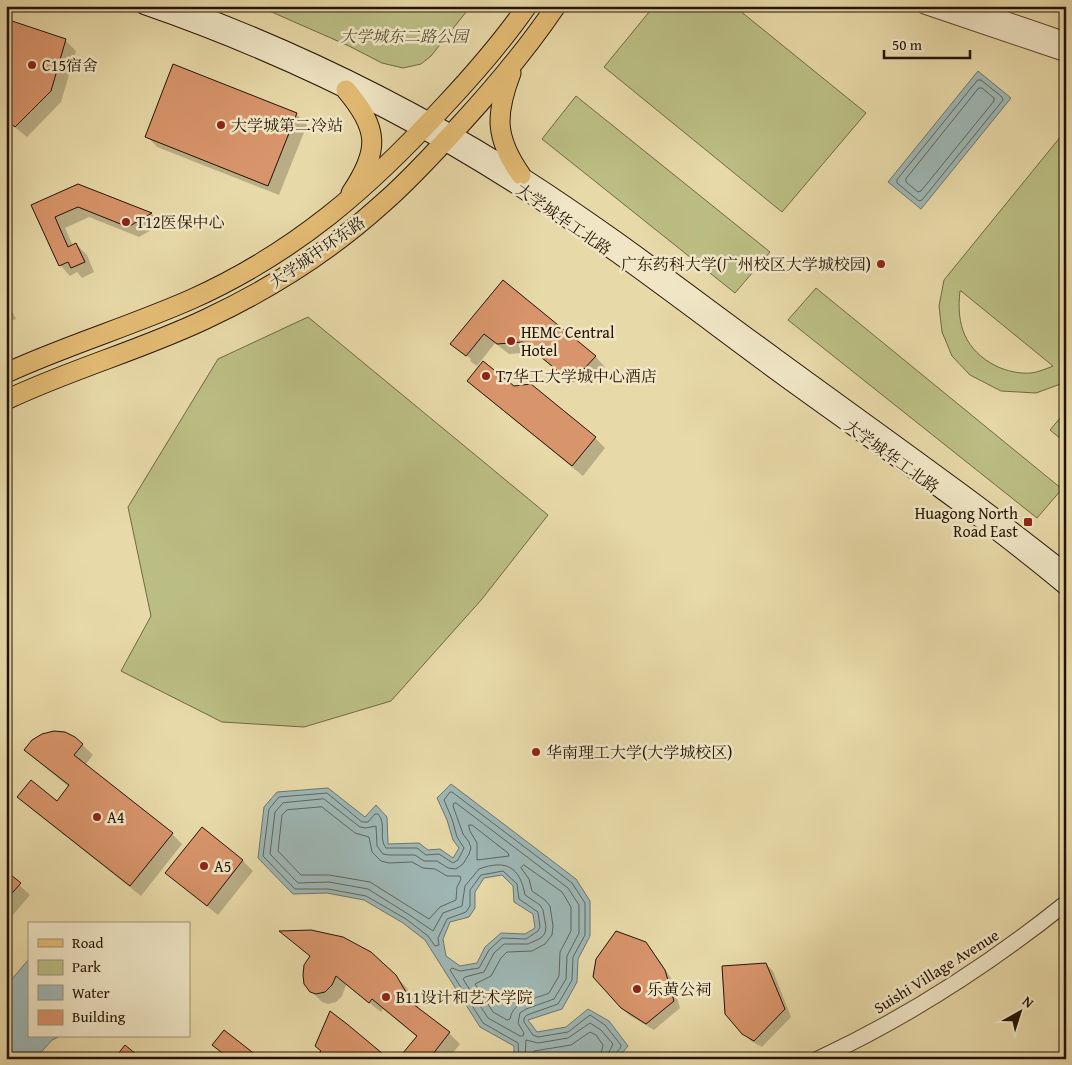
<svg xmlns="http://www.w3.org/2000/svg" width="1072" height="1065" viewBox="0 0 1072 1065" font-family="'Gentium Book Plus','Noto Serif SC',serif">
<rect width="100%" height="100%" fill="#e8d9a8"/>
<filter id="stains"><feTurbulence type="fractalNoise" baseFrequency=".004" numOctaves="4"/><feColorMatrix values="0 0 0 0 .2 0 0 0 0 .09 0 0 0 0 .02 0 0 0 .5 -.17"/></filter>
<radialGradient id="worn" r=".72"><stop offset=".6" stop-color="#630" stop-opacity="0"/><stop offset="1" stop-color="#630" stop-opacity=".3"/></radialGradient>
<g fill="#bbbe84" stroke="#6f6843" fill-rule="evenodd">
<path d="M258,6H471L431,56L421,64L403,68L382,63L349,46Z"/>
<path d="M654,6H734L866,113L782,212L604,67Z"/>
<path d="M576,96L770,252L735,293L542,139Z"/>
<path d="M1066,130V382L1036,393L1001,391L970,375L952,356L942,332L939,306L944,280ZM960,291H961L1053,366C1046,369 1038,372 1031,373C1020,374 1006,371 996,366C965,350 956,325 960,291Z"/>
<path d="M816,288L1062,489L1037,518L788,320Z"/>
<path d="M308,317L548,515L482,599L391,701L304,727L222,722L121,671L151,616L128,507L218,359Z"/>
<path d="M1066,411V443L1050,430Z"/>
</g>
<g fill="#9eb7b5" stroke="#6d756d" fill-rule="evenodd">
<path d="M978,71L1011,98L921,209L888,182Z"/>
<path d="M451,784L576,879L590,901V936L578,959L577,982L562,1009L528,1020L537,1032L566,1027L588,1009L609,1021L628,1046L617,1059H514V1046L480,1027L425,940L403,923L364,900L327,893L293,894L258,858L264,807L277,792L328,788L365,817L376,805L387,817L388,844L419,843L428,850L440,849L453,858L459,848L453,840L447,820L437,798ZM502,875L513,886L514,902L533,914L535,928L525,934L501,933L485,947L477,963L460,966L446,956L443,939L450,922L469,917L475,908V892L484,878Z"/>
<path d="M29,959V1036H61L52,1040L35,1059H6V986Z"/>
</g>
<g fill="#0003">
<path d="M65,40L76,51L61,102L27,137L6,120Z"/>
<path d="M296,114L307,125L279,195L157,147L147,136Z"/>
<path d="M78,185L152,214L162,224L139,237L89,217L65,228L73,246L76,244L87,255L94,272L82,278L77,272L70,276L60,265L33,205Z"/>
<path d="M6,248L11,258L6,260Z"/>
<path d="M503,281L595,356L605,367L595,379L571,382L534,352L509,354L495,343L477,366L470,361L471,359L461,351V353L452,344Z"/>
<path d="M6,298L16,319L6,323Z"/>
<path d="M469,381L595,438L605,448L583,476L479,391Z"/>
<path d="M75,738L93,755L85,765L172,834L182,844L141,896L29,807L19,797L57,802L69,787L36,760L26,750Z"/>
<path d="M202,829L243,861L253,871L218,915L178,883L167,873Z"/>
<path d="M6,873L30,895L6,923Z"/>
<path d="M282,932L395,976L406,987L421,1011L449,1033L460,1044L448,1059H400L417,1037L383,1009L381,1012L346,985L342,996L336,1002L328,1004L322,1002L311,991V957Z"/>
<path d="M645,943L652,951L671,978L680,1008L654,1030L629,1015L622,1008Z"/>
<path d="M766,964L773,971L791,1017L762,1047L751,1041L743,1033Z"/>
</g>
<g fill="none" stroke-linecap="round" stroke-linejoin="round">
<g stroke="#60655c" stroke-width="1">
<path d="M978,80H981L1002,97L1003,100L922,200L919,201L897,183V180Z"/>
<path d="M979,88H982L994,98V101L921,191L918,192L906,182V179Z"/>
<path d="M324,799L360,827L366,828L376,826L377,846L383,854L389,855H415L424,861H437L448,868L456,869L463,864L469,854L471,848L469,842L463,834L453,806L454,803H456L568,888L579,905V933L567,956L566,979L554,999L526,1009L520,1013L518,1023L524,1033L523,1036H520L488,1018L463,979L465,977L484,972L494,953L504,944H528L541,938L545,933L546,927L543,910L540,905L525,895C520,867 506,859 479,869L465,886L462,906L443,913L433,931L408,914L368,889L329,882L298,883L270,854L275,812L283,803Z"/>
<path d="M322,807L355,833L369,837L372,852L381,861L389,863L412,862L423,868L435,869L447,876H460L461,879L457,887L456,900L440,907L429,919L370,882L329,875H301L278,851L282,815L287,810Z"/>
<path d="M469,825H472L508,853L509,856L477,860V843L470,831Z"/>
<path d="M524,865L562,892L571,907V931L560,952L559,976L549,993C534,1000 514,999 510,1019L507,1020L493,1012L475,984L491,976L501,958L507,952L532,951L545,944L552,935L553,926L550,906L545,900L532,891L529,879L521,868Z"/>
<path d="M519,1059L518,1043L483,1023L450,970L452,968L460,971L479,968L489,950L502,938L526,939L538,931L540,927L538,912L519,899L517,884L503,871L481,875L470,890V906L466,912L447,919L438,938L439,945L435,946L428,936L406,919L366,896L328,889H295L263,856L269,809L279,797L327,793L362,822H368L375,814H378C387,824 378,838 386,848H417L426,855L439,854L453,863L458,860L464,848L457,837L452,819L444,800L450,792H452L572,883L585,903V935L573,957L572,980L558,1004L527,1015L524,1018V1022L533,1035L538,1037L568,1032L590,1015L605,1025L621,1045C621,1050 614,1052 614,1059"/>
<path d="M525,1059L526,1040L538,1043L568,1038L590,1023L601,1030L613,1044L608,1054L607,1059"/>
<path d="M533,1059L534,1051L571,1045L590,1032L596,1035L603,1045L600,1059"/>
</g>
</g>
<g fill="#d8946a" stroke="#231302">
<path d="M6,19L66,39L51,91L15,127L6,120Z"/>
<path d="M173,64L297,113L268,186L145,137Z"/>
<path d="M78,184L152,213L128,227L78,207L55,217L68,247L76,243L85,262L71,268L68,262L59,266L31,205Z"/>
<path d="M503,280L596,356L584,369L559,372L523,342L497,344L484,334L466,356L450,344Z"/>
<path d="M483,361L514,386L531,384L596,437L572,466L467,381Z"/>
<path d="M54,731L65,732L75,737L83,744L74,755L173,833L130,886L17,797L31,780L57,801L69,785L24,750L32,740L42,734Z"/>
<path d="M202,827L243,860L207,906L165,873Z"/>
<path d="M6,871L21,883L6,900Z"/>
<path d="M311,930L343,937L371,952L396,975L413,1004L450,1032L429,1059H398L417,1036L372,999L369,1003L336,976L332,985L325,992L316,994L310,992L304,984L303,975L304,965L310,956L279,931Z"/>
<path d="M616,931L646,942L665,970L674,1001L646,1024L621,1008L593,977L596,959Z"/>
<path d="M766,963L785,1009L754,1041L742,1034L725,1014L722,966Z"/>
<path d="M330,1011L347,1024L389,1059H315L321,1051L315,1046Z"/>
<path d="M224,1030L261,1059H230L212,1045Z"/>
<path d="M125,1045L142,1059H114Z"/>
</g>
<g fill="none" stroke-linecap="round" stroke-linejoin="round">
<g stroke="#54442c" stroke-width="17">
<g id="tertiary">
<path d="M924,6L1066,54"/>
<path d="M966,6L1066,40"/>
<path d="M818,1059C906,1018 990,964 1066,903"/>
</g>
</g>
<g stroke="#231302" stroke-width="18">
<g id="secondary">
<path d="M144,6C274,51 399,111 515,185C606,243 692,310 779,374C875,444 975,511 1066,587"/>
<path d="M178,6C298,50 413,107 521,175C609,231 692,296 776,357C873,428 972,497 1066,572"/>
</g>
</g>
<g stroke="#231302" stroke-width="21">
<g id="primary">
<path d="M511,73C495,115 495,138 521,175"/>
<path d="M346,90C379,129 380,150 351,193"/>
<path d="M6,373C67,345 131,326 192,299C296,252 369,188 445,105C474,74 502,42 527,6"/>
<path d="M6,400C71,369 141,350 206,319C270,289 329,252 382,204C410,180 434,153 459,126C494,88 527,49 556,6"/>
</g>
</g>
<use href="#tertiary" stroke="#f0e6c6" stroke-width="15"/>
<use href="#secondary" stroke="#f0e6c6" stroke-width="16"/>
<use href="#primary" stroke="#e4bc74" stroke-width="19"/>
</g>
<g fill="#8f2418" stroke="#f0e6c6" stroke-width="2">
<circle cx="32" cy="65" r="5"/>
<circle cx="221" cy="125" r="5"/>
<circle cx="126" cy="222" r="5"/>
<circle cx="881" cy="264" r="5"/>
<circle cx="511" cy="341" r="5"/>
<circle cx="486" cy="376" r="5"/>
<rect x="1023" y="517" width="10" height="10" rx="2.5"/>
<circle cx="536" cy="752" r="5"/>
<circle cx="97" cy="817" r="5"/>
<circle cx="204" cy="866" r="5"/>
<circle cx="637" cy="989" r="5"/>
<circle cx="386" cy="997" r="5"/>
</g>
<g text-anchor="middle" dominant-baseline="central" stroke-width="5" stroke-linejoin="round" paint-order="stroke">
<g font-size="16" font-style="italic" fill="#584f30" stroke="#f0e6c6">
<text x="404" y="36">大学城东二路公园</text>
</g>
<g font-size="16" fill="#231302" stroke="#f0e6c6" text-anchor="start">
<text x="42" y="65">C15宿舍</text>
<text x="231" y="125">大学城第二冷站</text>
<text x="136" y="222">T12医保中心</text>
<text x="871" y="264" text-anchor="end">广东药科大学(广州校区大学城校园)</text>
<text x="521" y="332">HEMC Central<tspan x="521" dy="18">Hotel</tspan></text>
<text x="496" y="376">T7华工大学城中心酒店</text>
<text x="1018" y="513" text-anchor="end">Huagong North<tspan x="1018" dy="18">Road East</tspan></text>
<text x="546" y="752">华南理工大学(大学城校区)</text>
<text x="107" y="817">A4</text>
<text x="214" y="866">A5</text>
<text x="647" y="989">乐黄公祠</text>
<text x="396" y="997">B11设计和艺术学院</text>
</g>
<g font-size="16" fill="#231302" stroke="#f0e6c6">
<text transform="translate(564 219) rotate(35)">大学城华工北路</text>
<text transform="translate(317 252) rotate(-35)">大学城中环东路</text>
<text transform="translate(892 456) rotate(36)">大学城华工北路</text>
<text transform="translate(936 971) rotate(-32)">Suishi Village Avenue</text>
</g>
</g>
<rect width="1072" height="1065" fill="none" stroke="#e8d9a8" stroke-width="25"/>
<rect x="8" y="8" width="1057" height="1050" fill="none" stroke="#231302" stroke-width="2.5"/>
<rect x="12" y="12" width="1047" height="1040" fill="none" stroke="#231302"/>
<rect x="28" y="922" width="162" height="115" fill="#f0e6c6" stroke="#9e9278"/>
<rect x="38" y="939" width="25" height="8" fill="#e4bc74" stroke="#9e9278"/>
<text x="72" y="948" font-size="15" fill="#231302">Road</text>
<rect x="38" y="960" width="25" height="15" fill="#bbbe84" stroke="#9e9278"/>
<text x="72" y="972" font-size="15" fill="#231302">Park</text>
<rect x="38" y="985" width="25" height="15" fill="#9eb7b5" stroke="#9e9278"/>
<text x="72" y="998" font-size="15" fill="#231302">Water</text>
<rect x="38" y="1010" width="25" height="15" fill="#d8946a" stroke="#9e9278"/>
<text x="72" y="1022" font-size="15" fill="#231302">Building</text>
<g transform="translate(1020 1012) rotate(39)" stroke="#f0e6c6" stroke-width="4" paint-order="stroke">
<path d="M0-4L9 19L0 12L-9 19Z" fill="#231302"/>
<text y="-8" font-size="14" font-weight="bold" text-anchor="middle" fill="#231302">N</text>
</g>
<path d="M884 50v8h86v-8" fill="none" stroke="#231302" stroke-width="2.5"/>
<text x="892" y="50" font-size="15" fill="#231302" stroke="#f0e6c6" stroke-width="4" paint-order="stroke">50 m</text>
<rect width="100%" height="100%" filter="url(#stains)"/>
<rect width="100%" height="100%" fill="url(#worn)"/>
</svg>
